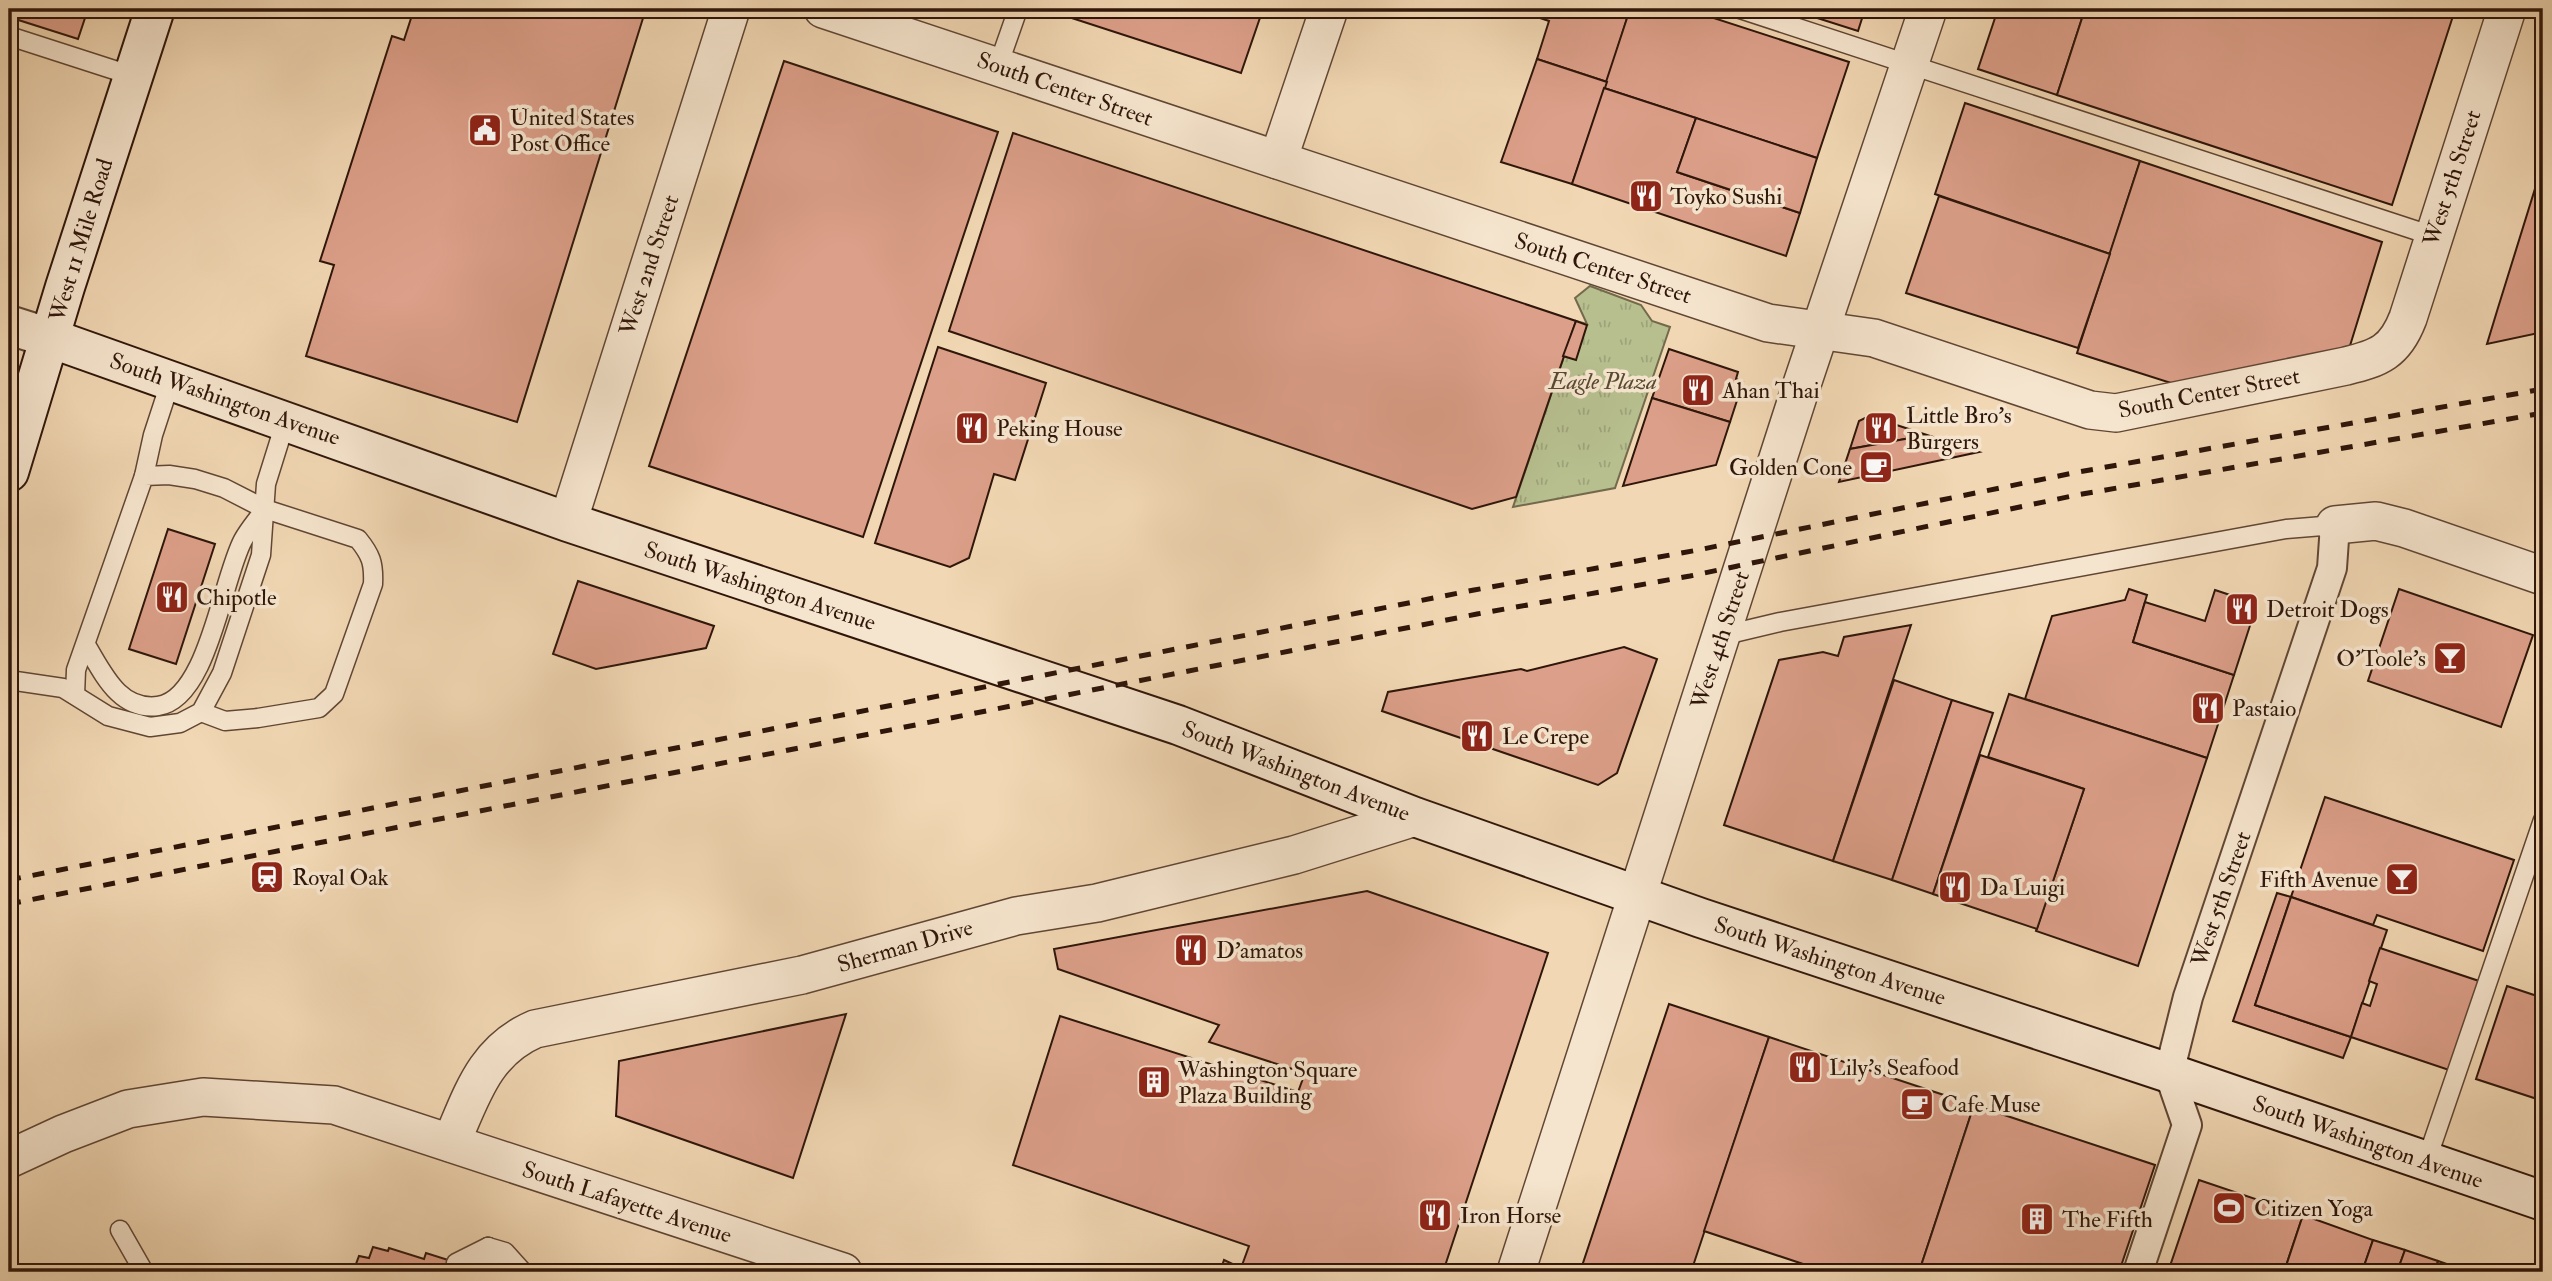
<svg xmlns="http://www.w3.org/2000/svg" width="2552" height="1281" viewBox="0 0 2552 1281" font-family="'IM FELL Double Pica',serif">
<defs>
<pattern id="grass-tufts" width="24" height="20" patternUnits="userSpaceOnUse" patternTransform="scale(1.75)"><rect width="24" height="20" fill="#b7bf8f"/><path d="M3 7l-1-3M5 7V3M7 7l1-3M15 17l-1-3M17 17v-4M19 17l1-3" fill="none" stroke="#9ea37a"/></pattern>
</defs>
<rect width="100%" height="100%" fill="#f1d7b3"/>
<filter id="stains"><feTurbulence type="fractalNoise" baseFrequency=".00286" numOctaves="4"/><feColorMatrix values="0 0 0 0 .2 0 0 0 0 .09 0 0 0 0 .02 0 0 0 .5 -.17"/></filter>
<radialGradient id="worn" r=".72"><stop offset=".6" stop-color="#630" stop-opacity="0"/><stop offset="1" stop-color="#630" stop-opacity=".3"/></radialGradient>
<path fill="url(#grass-tufts)" stroke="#736a4c" stroke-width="2" d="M1590,286L1641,305L1652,321L1670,327L1615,488L1513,507L1576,321L1587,324L1575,298Z"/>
<g fill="#dc9f89" stroke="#2f160a" stroke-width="2">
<path d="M12,9H88L78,39L9,17Z"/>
<path d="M414,9H624L644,15L517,422L306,356L334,265L320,261L392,36L404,40Z"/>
<path d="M1044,9H1263L1241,73Z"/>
<path d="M1513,9H1630L1607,82L1537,59L1549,21Z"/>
<path d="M1630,9H1686L1849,62L1817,158L1604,88Z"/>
<path d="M1789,9H1865L1858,31Z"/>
<path d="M1998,9H2085L2057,95L1978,69Z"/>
<path d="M2085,9H2431L2453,16L2392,205L2057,95Z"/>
<path d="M1537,59L1607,82L1572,184L1501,162Z"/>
<path d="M784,61L998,132L863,537L649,466Z"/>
<path d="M1604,88L1696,118L1677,172L1800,213L1786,256L1572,184Z"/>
<path d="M1965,103L2140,161L2110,254L1935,194Z"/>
<path d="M1696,118L1817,158L1800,213L1677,172Z"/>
<path d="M1013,133L1576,321L1516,497L1472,509L949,331Z"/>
<path d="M2140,161L2382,242L2349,349L2174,384L2077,353Z"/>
<path d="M2543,163V332L2487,344L2497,311Z"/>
<path d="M1939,196L2110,254L2078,348L1906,293Z"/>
<path d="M1576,321L1587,325L1576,360L1563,356Z"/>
<path d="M938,347L1046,383L1015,480L994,474L969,558L950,567L875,543Z"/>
<path d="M1669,349L1738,372L1736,379L1743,382L1730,422L1652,398Z"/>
<path d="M1652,398L1730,422L1716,465L1623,486Z"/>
<path d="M1869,416L1927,435L1850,449L1859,421Z"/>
<path d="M1927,435L1979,452L1839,482L1850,449Z"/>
<path d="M168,529L215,544L176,664L129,649Z"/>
<path d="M578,581L714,626L706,648L596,669L553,654Z"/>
<path d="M2129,589L2147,595L2133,642L2234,675L2207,758L2025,699L2052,616L2125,600Z"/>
<path d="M2399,589L2533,635L2501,727L2368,681Z"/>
<path d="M2215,590L2257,604L2234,675L2133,642L2145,602L2205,621Z"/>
<path d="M1911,625L1833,861L1724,825L1779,660L1823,652L1838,656L1844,637Z"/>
<path d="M1624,647L1657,659L1617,773L1598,785L1382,711L1388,692L1521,669L1527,671Z"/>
<path d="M1894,680L1952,700L1892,880L1833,861Z"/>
<path d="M2009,694L2207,758L2138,966L2036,931L2084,789L1988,757Z"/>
<path d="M1952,700L1993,713L1933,894L1892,880Z"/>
<path d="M1980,755L2084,789L2037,929L1933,894Z"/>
<path d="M2325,797L2514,860L2483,951L2377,915L2373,925L2291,897Z"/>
<path d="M1367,891L1548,953L1443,1272H1220L1224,1260L1241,1268L1249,1246L1013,1165L1060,1016L1298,1092L1305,1073L1209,1042L1219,1025L1058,969L1054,949Z"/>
<path d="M2277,893L2291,897L2255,1005L2351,1037L2343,1058L2233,1021Z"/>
<path d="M2291,897L2387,930L2351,1037L2255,1005Z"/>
<path d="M2380,948L2479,981L2449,1070L2351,1037L2362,1003L2370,1006L2377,984L2369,981Z"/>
<path d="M2507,986L2543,998V1101L2476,1079Z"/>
<path d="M1669,1004L1769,1037L1693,1266L1711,1272H1580Z"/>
<path d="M846,1014L793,1178L616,1116L619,1061Z"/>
<path d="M1769,1037L1974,1105L1919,1272H1827L1704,1231Z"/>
<path d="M1974,1105L2155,1165L2119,1272H1919Z"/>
<path d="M2199,1180L2303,1215L2284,1272H2168Z"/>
<path d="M2303,1215L2373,1240L2362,1272H2284Z"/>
<path d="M2373,1240L2405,1250L2397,1272H2362Z"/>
<path d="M373,1247L388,1251L389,1248L424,1259L426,1253L486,1272H353L359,1256L369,1258Z"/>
<path d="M2405,1250L2438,1261L2435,1272H2397Z"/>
<path d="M2438,1261L2470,1272H2435Z"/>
</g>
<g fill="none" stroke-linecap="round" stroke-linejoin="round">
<g stroke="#604634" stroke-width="21">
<g id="service">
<path d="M1740,9L2433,236"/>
<path d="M9,36L133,76"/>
<path d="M998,66L1018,9"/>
<path d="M144,476L153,435L171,380"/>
<path d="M1721,636L1780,622L2286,529L2335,525"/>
<path d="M86,645C103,673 119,711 158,706C208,699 222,579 243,540C249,529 258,519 265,509"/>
<path d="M9,680L63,688L108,716L150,727L180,723L201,712L222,673L261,555L266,484L286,420"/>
<path d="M75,695L76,670L144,476L169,475L195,479L224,488L265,509L358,539C371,555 374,563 373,584L334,694L319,708L258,718L225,721L201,712"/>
<path d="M2426,1162L2543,820"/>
<path d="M120,1230L144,1272"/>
<path d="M488,1247L498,1272"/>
<path d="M456,1263L488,1247L505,1252L523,1272"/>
<path d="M478,1270L488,1247"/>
</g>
</g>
<g stroke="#604634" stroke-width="32">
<path id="pedestrian" d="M2138,1272L2187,1125L2169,1073L2188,997L2332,568L2335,525"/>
</g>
<g stroke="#604634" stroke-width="40">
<g id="minor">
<path d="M823,9L1768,323L1874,338L2090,410L2116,413L2346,366C2379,358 2395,352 2408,318L2507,9"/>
<path d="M1278,160L1329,9"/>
<path d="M568,522L731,9"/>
<path d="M2335,525L2376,521L2404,528L2543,576"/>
<path d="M451,1143C472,1095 484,1051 535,1029L802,975L1016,916L1097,903L1294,855L1415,817"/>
<path d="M9,1159L63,1134L128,1109L203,1097L334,1105L843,1272"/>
<path d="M1516,1272L1799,393L1928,9"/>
</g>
</g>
<g stroke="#604634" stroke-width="42">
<path id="tertiary" d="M9,325L50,338"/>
</g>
<g stroke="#2f160a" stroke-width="42">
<g id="secondary">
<path d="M50,338L568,522L1178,725L1415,817L1701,918L2169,1073L2543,1201"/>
<path d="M9,472L65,287L155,9"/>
</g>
</g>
<use href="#service" stroke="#f6e5ce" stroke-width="18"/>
<use href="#pedestrian" stroke="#f6e5ce" stroke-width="28"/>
<use href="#minor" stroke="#f6e5ce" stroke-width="37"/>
<use href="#tertiary" stroke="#f6e5ce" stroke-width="38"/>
<use href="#secondary" stroke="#f6e5ce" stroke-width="38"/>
<g stroke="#2f160a" stroke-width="5" stroke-dasharray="12 12" stroke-linecap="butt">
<path d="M9,880L1474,590L1698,550L2073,473L2543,389"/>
<path d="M9,904L1477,614L1690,576L2077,495L2543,413"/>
</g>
</g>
<defs>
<g id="civic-square" transform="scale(1.75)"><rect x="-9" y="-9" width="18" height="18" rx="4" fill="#8f2418" stroke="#f6e5ce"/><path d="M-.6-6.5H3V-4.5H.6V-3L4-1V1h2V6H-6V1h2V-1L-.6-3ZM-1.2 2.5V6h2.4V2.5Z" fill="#fff"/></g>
<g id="restaurant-square" transform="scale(1.75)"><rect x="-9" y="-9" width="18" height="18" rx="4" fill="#8f2418" stroke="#f6e5ce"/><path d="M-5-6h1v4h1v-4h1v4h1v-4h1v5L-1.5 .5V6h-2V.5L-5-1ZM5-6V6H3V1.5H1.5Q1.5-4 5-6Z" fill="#fff"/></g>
<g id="cafe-square" transform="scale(1.75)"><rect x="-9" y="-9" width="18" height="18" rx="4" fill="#8f2418" stroke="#f6e5ce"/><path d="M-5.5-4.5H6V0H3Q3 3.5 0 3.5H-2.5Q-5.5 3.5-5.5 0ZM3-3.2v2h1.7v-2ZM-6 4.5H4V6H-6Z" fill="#fff"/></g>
<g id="bar-square" transform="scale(1.75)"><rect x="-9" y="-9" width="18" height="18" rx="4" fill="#8f2418" stroke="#f6e5ce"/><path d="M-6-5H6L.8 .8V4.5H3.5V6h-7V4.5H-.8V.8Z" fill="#fff"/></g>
<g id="station-square" transform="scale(1.75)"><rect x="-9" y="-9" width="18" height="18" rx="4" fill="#8f2418" stroke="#f6e5ce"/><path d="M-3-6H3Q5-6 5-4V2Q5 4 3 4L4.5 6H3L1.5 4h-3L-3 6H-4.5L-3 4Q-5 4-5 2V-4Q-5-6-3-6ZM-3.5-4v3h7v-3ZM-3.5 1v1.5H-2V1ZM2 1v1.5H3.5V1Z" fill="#fff"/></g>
<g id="building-square" transform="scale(1.75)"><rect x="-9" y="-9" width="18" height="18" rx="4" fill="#8f2418" stroke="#f6e5ce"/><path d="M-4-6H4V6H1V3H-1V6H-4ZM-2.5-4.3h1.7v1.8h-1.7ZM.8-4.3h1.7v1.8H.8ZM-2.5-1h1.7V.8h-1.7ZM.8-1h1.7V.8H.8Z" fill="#fff"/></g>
<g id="stadium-square" transform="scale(1.75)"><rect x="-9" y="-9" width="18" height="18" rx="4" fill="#8f2418" stroke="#f6e5ce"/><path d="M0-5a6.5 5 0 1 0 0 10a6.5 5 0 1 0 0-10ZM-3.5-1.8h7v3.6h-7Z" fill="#fff"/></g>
</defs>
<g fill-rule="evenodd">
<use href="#civic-square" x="485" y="130"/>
<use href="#restaurant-square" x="1646" y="196"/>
<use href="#restaurant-square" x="1698" y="390"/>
<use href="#restaurant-square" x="972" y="428"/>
<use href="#restaurant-square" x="1881" y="428"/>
<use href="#cafe-square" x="1876" y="467"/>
<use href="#restaurant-square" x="172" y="597"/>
<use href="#restaurant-square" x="2242" y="609"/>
<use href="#bar-square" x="2450" y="658"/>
<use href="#restaurant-square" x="2208" y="708"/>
<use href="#restaurant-square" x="1477" y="736"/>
<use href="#station-square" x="267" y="877"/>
<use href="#bar-square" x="2402" y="879"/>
<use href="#restaurant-square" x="1955" y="887"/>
<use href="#restaurant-square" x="1191" y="950"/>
<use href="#restaurant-square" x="1805" y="1067"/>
<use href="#building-square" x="1154" y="1082"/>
<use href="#cafe-square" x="1917" y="1104"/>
<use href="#stadium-square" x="2229" y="1208"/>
<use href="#restaurant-square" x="1435" y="1215"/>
<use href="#building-square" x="2037" y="1219"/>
</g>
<g text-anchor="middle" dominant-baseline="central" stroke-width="7" stroke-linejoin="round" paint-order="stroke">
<g font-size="23" fill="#2f160a" stroke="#f6e5ce">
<text transform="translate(1065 89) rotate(19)">South Center Street</text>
<text transform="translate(2452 178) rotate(-72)">West 5th Street</text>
<text transform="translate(81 240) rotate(-73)">West 11 Mile Road</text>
<text transform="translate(649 265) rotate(-72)">West 2nd Street</text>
<text transform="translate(1603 268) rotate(18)">South Center Street</text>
<text transform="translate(2209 393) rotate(-11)">South Center Street</text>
<text transform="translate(225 399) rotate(19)">South Washington Avenue</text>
<text transform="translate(760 586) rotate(18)">South Washington Avenue</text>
<text transform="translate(1720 640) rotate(-72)">West 4th Street</text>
<text transform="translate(1296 771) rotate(21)">South Washington Avenue</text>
<text transform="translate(2221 899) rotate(-71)">West 5th Street</text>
<text transform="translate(905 946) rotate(-16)">Sherman Drive</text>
<text transform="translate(1830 961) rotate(18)">South Washington Avenue</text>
<text transform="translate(2368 1142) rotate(19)">South Washington Avenue</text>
<text transform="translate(627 1202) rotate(18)">South Lafayette Avenue</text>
</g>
<g font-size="23" fill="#2f160a" stroke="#f6e5ce" text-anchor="start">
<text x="510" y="117">United States<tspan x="510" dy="26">Post Office</tspan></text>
<text x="1670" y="196">Toyko Sushi</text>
<text x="1722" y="390">Ahan Thai</text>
<text x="1906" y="415">Little Bro's<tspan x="1906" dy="26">Burgers</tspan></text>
<text x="996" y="428">Peking House</text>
<text x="1852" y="467" text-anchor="end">Golden Cone</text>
<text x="196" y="597">Chipotle</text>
<text x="2266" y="609">Detroit Dogs</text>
<text x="2426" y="658" text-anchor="end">O'Toole's</text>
<text x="2232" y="708">Pastaio</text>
<text x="1502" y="736">Le Crepe</text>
<text x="292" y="877">Royal Oak</text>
<text x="2378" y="879" text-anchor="end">Fifth Avenue</text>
<text x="1980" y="887">Da Luigi</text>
<text x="1216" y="950">D'amatos</text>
<text x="1829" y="1067">Lily's Seafood</text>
<text x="1178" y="1069">Washington Square<tspan x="1178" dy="26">Plaza Building</tspan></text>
<text x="1941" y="1104">Cafe Muse</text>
<text x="2254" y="1208">Citizen Yoga</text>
<text x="1460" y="1215">Iron Horse</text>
<text x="2062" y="1219">The Fifth</text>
</g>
<g font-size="23" font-style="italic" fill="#584932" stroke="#f6e5ce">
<text x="1603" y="381">Eagle Plaza</text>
</g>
</g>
<rect width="2552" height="1281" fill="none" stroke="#f1d7b3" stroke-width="35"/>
<rect x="10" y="10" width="2531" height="1260" fill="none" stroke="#2f160a" stroke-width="3.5"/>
<rect x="18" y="18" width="2517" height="1246" fill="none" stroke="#2f160a" stroke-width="2"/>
<rect width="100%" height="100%" filter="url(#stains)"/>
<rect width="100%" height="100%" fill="url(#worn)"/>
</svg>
